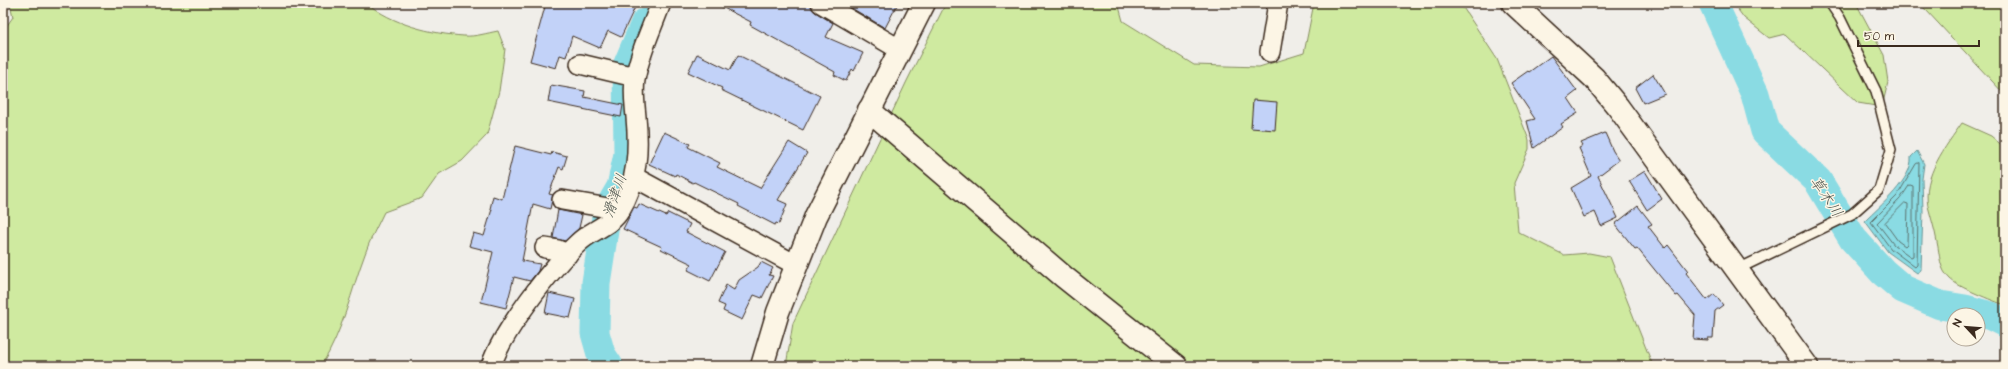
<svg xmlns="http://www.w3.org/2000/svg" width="2008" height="369" viewBox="0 0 2008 369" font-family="'Architects Daughter','Klee One',sans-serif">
<rect width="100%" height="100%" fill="#f0eee9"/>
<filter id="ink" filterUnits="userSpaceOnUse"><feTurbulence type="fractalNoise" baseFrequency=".025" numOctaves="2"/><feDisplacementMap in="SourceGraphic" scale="8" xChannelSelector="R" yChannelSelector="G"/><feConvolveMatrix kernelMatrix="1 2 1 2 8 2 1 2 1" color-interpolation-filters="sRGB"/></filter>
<g filter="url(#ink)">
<g fill="#cfeaa0" stroke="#858a5f">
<path d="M10,3H367C391,24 432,34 464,36C475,37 487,33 498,31L505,49L499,91L487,135L462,161L439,174L422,198L384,212C378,225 370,239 365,254C351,291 343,332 321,366H3V31L13,17Z"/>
<path d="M946,3H1118L1123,21L1194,65L1259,67L1304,53L1314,3H1460L1497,59L1529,140V149L1514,183L1518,232L1564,255L1589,253L1610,257L1653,366H786L793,323L906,83Z"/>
<path d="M1733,3H1856L1884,55L1888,82L1882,107L1858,103L1785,34L1769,38L1744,18Z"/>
<path d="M1918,3H2005V95L1926,10Z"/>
<path d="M1962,123L1991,136L2005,148V305C1993,301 1958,287 1950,279C1939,269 1940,255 1937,242C1935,230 1931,218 1928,206C1922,176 1946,146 1962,123Z"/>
</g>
<path fill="#8adbe3" stroke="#6a9494" d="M1917,151L1924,164L1922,179L1923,211L1921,270L1917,273L1888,252L1865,221C1880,206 1913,179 1911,157Z"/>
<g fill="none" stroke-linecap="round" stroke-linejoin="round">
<g stroke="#5b716d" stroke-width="1">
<path d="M1919,163L1917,265L1915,267L1891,249L1871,222L1897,196L1916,164Z"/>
<path d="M1910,185L1913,186V256L1911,257L1894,245L1877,223L1900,199Z"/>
<path d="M1905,203L1908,204L1907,244L1905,246L1898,241L1885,223Z"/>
</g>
<g stroke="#8adbe3" stroke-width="29">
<path d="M1713,3L1755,94L1765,131L1818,181L1853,239L1883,272L1903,289L1940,305L1965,309L1991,316L2005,323"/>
<path d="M609,366L601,354L595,333L596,283L607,211L621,187L628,154L627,66L645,23"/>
</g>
</g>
<g fill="#c2d2f8" stroke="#3b2a1e">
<path d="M546,3H637L621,37L608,31L600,48L572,36L566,57L560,55L556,68L530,61Z"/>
<path d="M714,3H810L815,12L833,23L826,37L863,53L854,71L852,69L846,81L834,75L835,72L750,25L751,22Z"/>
<path d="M843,3H898L885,28Z"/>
<path d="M697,54L730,70L738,55L820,96L803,130L721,90L722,88L688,72Z"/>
<path d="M1551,56L1577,91L1568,98L1578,113L1561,124L1563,127L1534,148L1527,121L1535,119L1511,83L1528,71L1529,72Z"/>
<path d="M1653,74L1665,94L1643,103L1635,88Z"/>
<path d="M551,85L585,91L584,97L623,105L621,117L548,102Z"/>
<path d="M1253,100L1277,102L1275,130L1251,128Z"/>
<path d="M664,132L690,144L688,147L720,163L717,167L760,188L789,142L807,153L778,200L787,204L779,224L776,223L775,225L738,206L739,204L694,182L693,183L676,174L675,176L649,164Z"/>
<path d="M1605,133L1613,151L1619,160L1598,176L1618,218L1601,226L1595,212L1584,217L1571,188L1591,176L1579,148L1583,146L1581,143Z"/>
<path d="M515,146L551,155L552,152L567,156L563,169L559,167L549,194L553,195L550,209L533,204L522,261L540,264L538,271L530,281L514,277L506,308L481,302L493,252L469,246L473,233L484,236L492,209H490L493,196L502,199Z"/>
<path d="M1645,171L1662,199L1647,210L1629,181Z"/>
<path d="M639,204L666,216L668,213L690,224L686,232L725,252L710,281L688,270L692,264L661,249L662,247L623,229L634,207L637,208Z"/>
<path d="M1638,206L1652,224L1648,226L1665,248L1668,245L1688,271L1686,273L1707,300L1714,294L1723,305L1715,311L1713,338H1708V340L1693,339L1695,315L1678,295L1676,296L1637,248L1635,249L1615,224Z"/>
<path d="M558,210L582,215L579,228L565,241L553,238Z"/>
<path d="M761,262L773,268L769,275L773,276L762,298L754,295L742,320L723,311L725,306L718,303L726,285L734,290L739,280L758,267Z"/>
<path d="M549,293L575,299L570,318L545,313Z"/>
</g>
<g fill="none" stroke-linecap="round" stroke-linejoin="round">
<g stroke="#3b2a1e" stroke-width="12">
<path id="lane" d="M1736,270L1852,214L1879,190L1891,150L1876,91L1840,18L1830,3"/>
</g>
<g stroke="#3b2a1e" stroke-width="22">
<g id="street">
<path d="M821,3L899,49"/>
<path d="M1270,52L1278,3"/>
<path d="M580,64L635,77"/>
<path d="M634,177L796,265"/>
<path d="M562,200L620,210"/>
<path d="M545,248L558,250L568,254"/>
<path d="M491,366C502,332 551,268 578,243C591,230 611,226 620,210C638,181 639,149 636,117C635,105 633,92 635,80C639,54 652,28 661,3"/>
</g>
</g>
<g stroke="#3b2a1e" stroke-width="25">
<g id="secondary">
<path d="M1513,3L1594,78L1618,107L1807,366"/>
<path d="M869,110L1064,277L1176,366"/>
<path d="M762,366L778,312L816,216L924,3"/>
</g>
</g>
<use href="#lane" stroke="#fcf5e5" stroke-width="9"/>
<use href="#street" stroke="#fcf5e5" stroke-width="19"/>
<use href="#secondary" stroke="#fcf5e5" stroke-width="22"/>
</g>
</g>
<g text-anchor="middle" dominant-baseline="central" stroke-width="3" stroke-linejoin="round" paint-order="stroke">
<g font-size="15" font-style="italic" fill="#4f564f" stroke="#fcf5e5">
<text transform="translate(615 196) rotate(-71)">滑津川</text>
<text transform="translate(1826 197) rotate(56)">草木川</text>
</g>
</g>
<rect width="2008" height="369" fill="none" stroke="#fcf5e5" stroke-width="16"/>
<rect x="8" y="8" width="1992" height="353" fill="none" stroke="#3b2a1e" stroke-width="1.5" filter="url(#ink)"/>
<g transform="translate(1966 327) rotate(296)"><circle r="19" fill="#fcf5e5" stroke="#afa495"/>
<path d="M0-3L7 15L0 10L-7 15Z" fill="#3b2a1e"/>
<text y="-6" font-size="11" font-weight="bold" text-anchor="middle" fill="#3b2a1e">N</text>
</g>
<path d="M1858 40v6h121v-6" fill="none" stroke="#3b2a1e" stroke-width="2"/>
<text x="1864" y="40" font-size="12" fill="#3b2a1e" stroke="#fcf5e5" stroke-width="3" paint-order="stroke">50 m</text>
</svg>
